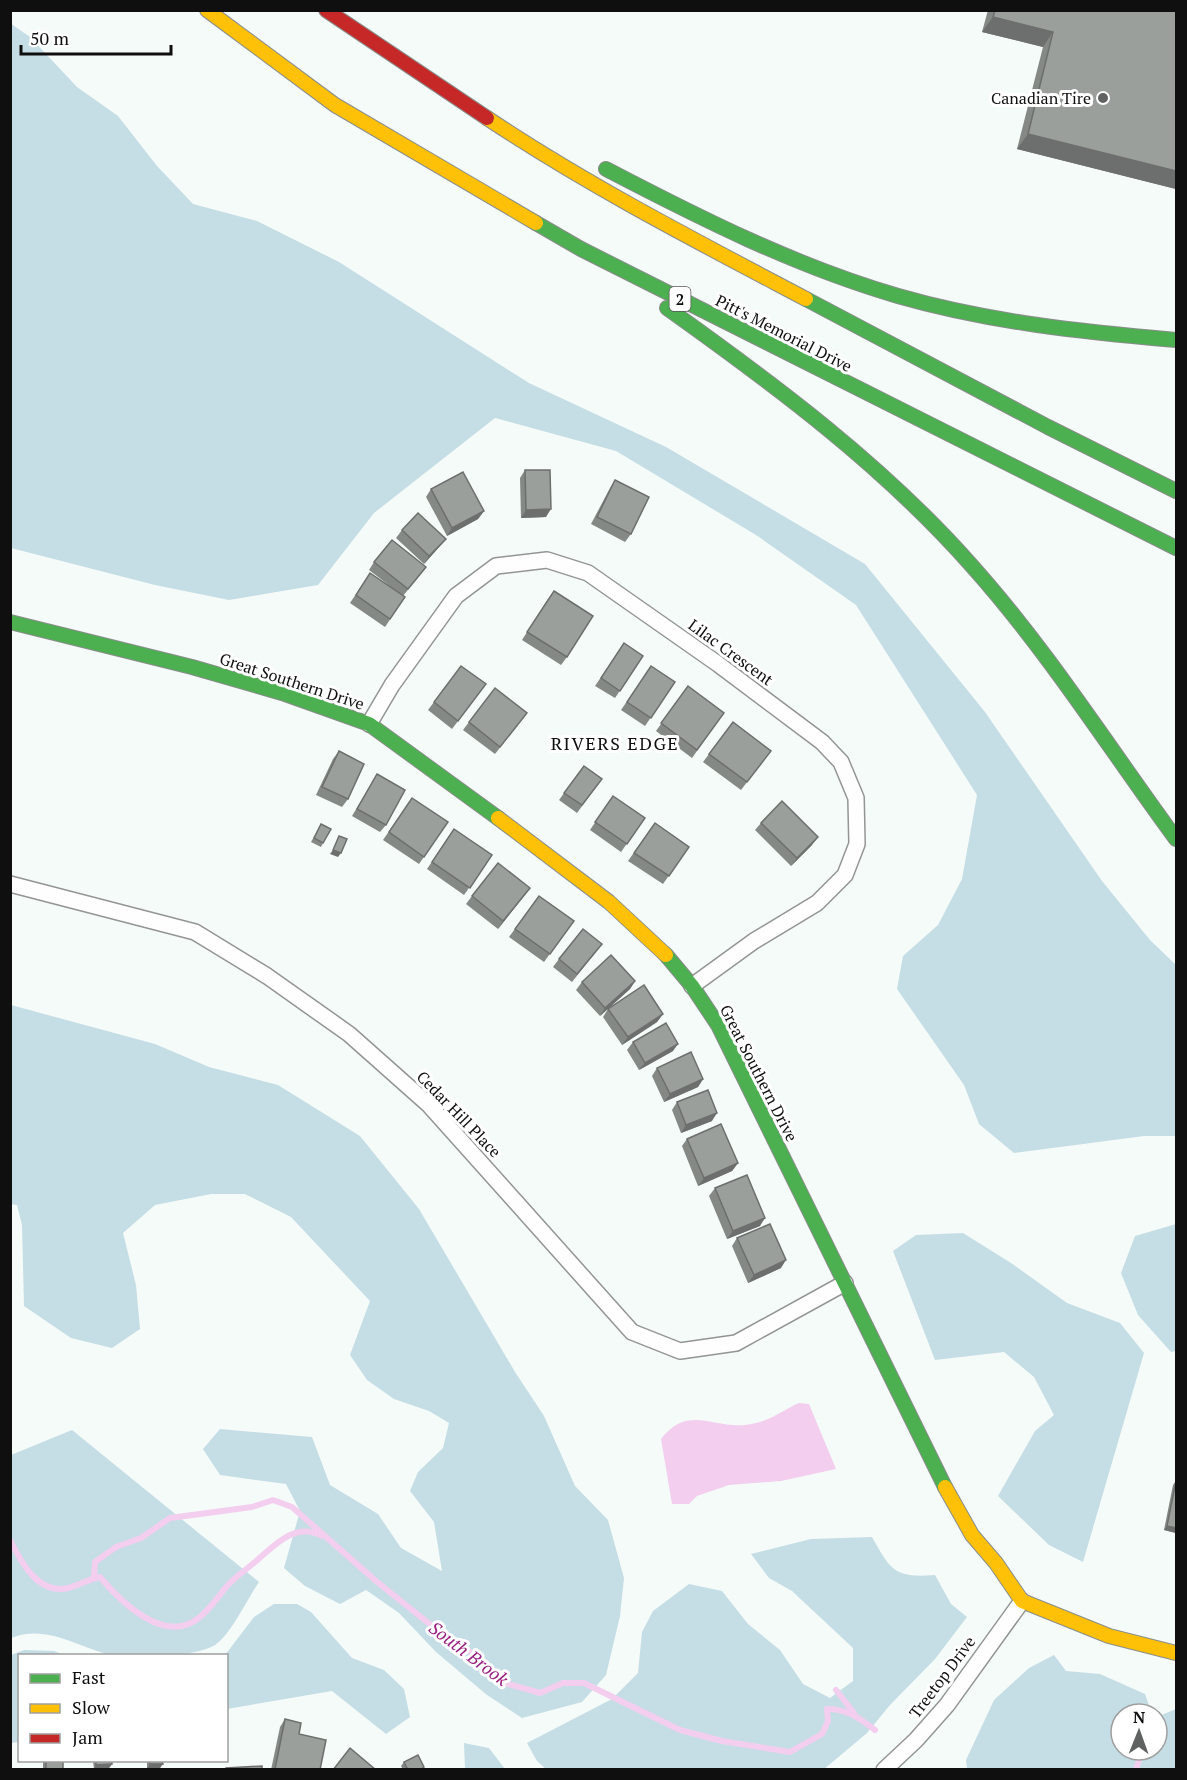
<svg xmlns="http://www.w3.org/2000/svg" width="1187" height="1780" viewBox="0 0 1187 1780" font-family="'PT Serif',serif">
<rect width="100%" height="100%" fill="#f5fbf8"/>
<g fill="#c5dde5">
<path d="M10,23L30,37L77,87L118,116L157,166L193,204L257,221L339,262L529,383L666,447L865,564L985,712L1102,881L1150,940L1176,965V1136H1144L1014,1153L979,1124L964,1085L897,989L903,956L938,925L962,879L977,795L856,605L756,535L616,451L495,418L374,513L318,585L229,600L155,585L11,548Z"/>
<path d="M11,1005L155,1044L209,1067L278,1085L360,1136L419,1209L515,1372L544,1416L575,1486L608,1520L624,1578L620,1616L606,1675L582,1702L522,1718L487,1695L436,1652L399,1613L366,1590L340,1604L305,1586L284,1568L300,1511L286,1484L220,1475L203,1449L220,1429L312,1437L330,1485L378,1514L401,1548L442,1571L434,1522L410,1491L418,1472L443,1448L449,1423L429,1411L394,1399L367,1380L350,1355L370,1301L291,1217L245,1194H211L155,1205L123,1233L136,1285L140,1329L112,1348L71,1338L24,1306L22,1225L17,1205L10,1204Z"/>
<path d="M1176,1224V1351L1171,1352L1138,1315L1121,1273L1135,1236Z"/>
<path d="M963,1233L1011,1263L1067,1303L1120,1323L1144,1353L1083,1562L1049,1545L998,1496L1035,1431L1054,1415L1034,1377L1004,1352L935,1360L893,1251L916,1235Z"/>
<path d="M72,1430L259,1582C248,1598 230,1636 215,1645C195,1657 133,1660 111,1655C77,1647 47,1624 11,1638V1455Z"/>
<path d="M872,1537C891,1571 895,1578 935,1575L951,1604L967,1617L935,1659L890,1705L867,1733L823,1770H547L537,1761L527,1743L612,1699L638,1673L642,1632L653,1611L689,1584L722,1591L748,1624L780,1650L803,1684L830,1698L853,1681V1648L792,1591L769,1578L751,1554L811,1539Z"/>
<path d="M274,1604H297L311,1612L352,1658L384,1670L404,1689L410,1717L386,1734L332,1691L227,1709L225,1655L254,1617Z"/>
<path d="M24,1650L54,1651L64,1655L20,1656L19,1742L11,1743V1655Z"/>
<path d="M1054,1655L1066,1671L1100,1674L1145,1694L1152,1714H1121V1750H1157V1717L1176,1709V1769H967L966,1760L994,1700L1029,1668Z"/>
<path d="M464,1743L489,1748L505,1769H465Z"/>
</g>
<path fill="#f3ceef" d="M799,1403L809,1404L836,1469L781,1481L729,1485L697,1496L689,1504H672L661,1439C691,1401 717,1434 756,1423C771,1420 785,1409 799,1403Z"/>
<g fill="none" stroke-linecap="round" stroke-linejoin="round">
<g stroke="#f3ceef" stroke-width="6">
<path d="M10,1540C21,1562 38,1595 68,1588C79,1585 89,1579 100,1577C120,1601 162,1643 196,1620C209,1611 217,1598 227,1586C235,1577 246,1570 255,1562C274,1546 295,1521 322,1536"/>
<path d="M94,1578L95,1562L116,1547L141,1538L170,1518L252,1507L273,1500L292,1507L376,1581L437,1630L472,1653L505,1683L540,1693L563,1683H584L680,1730L722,1741L790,1752L822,1734L828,1721L827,1709C848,1709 859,1718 875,1730"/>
<path d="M836,1690L854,1713"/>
<path d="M1136,1770L1142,1750"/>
</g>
<g stroke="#939594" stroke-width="18">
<g id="street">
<path d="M369,724L392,685L456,596L496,566L547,560L588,573L718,664L822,742L841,762L856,798L857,844L845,875L817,903L754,941L692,986"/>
<path d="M10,884L195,932L267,976L349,1034L429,1105L632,1332L680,1351L736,1343L845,1283"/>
<path d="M884,1770L916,1740L947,1705L1022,1601"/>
</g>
</g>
<g stroke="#898c8b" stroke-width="16">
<g id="fast">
<path d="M606,169C700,218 795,266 898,296C988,322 1083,332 1176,340"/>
<path d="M536,223L581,249L1176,548"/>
<path d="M806,299L1048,427L1176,491"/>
<path d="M667,308C775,385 884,466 972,566C1048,651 1109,748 1176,839"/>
<path d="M10,622L192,667L282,693L369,724L498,818"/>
<path d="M666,955L692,986L718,1025L945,1487"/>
</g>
</g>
<g stroke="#898c8b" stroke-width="16">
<g id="slow">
<path d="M207,10L335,105L536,223"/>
<path d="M487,118C589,186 698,242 806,299"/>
<path d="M498,818L609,902L666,955"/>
<path d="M945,1487L972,1535L996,1563L1022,1601L1109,1636L1176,1653"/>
</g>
</g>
<g stroke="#898c8b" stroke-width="16">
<path id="jam" d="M326,10L487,118"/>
</g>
<use href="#street" stroke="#fefefe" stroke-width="15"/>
<use href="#fast" stroke="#4caf50" stroke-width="14"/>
<use href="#slow" stroke="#ffc107" stroke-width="14"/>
<use href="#jam" stroke="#c62828" stroke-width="14"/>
</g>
<g fill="#848986">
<path d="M988,10H1176V189L1017,149L1043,47L982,32Z"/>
<path d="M525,470L546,517L521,518L520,478Z"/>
<path d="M615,480L631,534L625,542L591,524L610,488Z"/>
<path d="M431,489L484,511L478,519L447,536L426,497Z"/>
<path d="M402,530L446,539L440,546L424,564L396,538Z"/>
<path d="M374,562L420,575L403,596L405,597L385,627L350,603L370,573L390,586L369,570Z"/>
<path d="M548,599L567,657L561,665L522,640Z"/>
<path d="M624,643L643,656L615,698L595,686Z"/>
<path d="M461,666L480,692L452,729L428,710Z"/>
<path d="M651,666L675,682L645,726L621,710Z"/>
<path d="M688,686L724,713L692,758L656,731Z"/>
<path d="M527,713L495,754L463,730L469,722Z"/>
<path d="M733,722L771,751L741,790L703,762Z"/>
<path d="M339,751L348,799L342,807L316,795L333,759Z"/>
<path d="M584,766L602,779L577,813L559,800Z"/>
<path d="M377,774L386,825L380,832L352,816Z"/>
<path d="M613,796L645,818L621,852L590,830Z"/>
<path d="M412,798L448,822L419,864L383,840Z"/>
<path d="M655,823L689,847L663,884L628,861Z"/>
<path d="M761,823L812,845L791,866L755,830Z"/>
<path d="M321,824L323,843L321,847L311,842Z"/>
<path d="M454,829L492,855L464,895L427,869Z"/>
<path d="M472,896H524L498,929L466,904Z"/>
<path d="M539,896L574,921L544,962L509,937Z"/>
<path d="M596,952L572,982L553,967L559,959Z"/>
<path d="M635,981L630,989L600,1016L576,990L582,982Z"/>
<path d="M608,1009L663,1014L657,1022L622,1045L603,1017Z"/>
<path d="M633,1042L673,1051L639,1070L627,1050Z"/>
<path d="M657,1068L703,1079L698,1087L664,1102L652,1076Z"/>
<path d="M677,1102L712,1121L681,1133L672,1110Z"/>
<path d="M687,1139L738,1163L732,1171L698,1186L682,1146Z"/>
<path d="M715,1188L760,1226L727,1239L709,1196Z"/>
<path d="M737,1238L781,1268L748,1283L732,1246Z"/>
<path d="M1176,1481V1533L1164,1530L1173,1485Z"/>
<path d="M285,1719L299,1734L320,1770H271L280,1727Z"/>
<rect x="43" y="1761" width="20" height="9"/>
<path d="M93,1761H112V1764L109,1768L94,1769Z"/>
<path d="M147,1761H162L160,1768H147Z"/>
<path d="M404,1762L424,1767L423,1770H403L401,1766Z"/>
</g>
<g fill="#6c6f6d">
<path d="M993,17L1053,32L1043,47L982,32Z"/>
<path d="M1028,134L1176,171V189L1017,149Z"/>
<path d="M551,509L546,517L521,518L526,510Z"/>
<path d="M484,511L478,519L447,536L452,528Z"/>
<path d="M446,539L440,546L424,564L429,556Z"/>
<path d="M818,837L812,845L791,866L797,858Z"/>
<path d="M333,850L341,853L338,857L330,854Z"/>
<path d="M530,888L524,896L498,929L503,921Z"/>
<path d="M635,981L630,989L600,1016L605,1008Z"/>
<path d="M663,1014L657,1022L622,1045L628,1037Z"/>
<path d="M678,1044L673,1051L639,1070L645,1063Z"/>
<path d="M703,1079L698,1087L664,1102L670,1094Z"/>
<path d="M717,1113L712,1121L681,1133L686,1125Z"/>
<path d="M738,1163L732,1171L698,1186L704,1178Z"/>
<path d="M765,1218L760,1226L727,1239L733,1231Z"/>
<path d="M786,1260L781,1268L748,1283L754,1275Z"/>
<path d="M1167,1526L1176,1528V1533L1164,1530Z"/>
<path d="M112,1764L109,1768L94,1769L96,1765Z"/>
<path d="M150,1764H163L160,1768H147Z"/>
</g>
<g fill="#9a9f9c" stroke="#6c6f6d" stroke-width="1.5">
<path d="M995,10H1176V171L1028,134L1053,32L993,17Z"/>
<path d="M525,470H550L551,509L526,510Z"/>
<path d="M463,472L484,511L452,528L431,489Z"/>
<path d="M615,480L649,497L631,534L597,517Z"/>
<path d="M418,513L446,539L429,556L402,530Z"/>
<path d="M392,540L426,567L408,589L374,562Z"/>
<path d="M370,573L405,597L390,619L356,595Z"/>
<path d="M554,591L593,616L567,657L527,632Z"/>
<path d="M624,643L643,656L620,691L601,678Z"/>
<path d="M461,666L486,684L458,721L434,702Z"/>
<path d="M651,666L675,682L651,718L627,702Z"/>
<path d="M688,686L724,713L697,750L661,723Z"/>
<path d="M495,688L527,713L500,747L469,722Z"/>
<path d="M733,722L771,751L747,782L709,754Z"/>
<path d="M339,751L364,764L348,799L322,787Z"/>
<path d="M584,766L602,779L582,805L564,793Z"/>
<path d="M377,774L405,790L386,825L357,809Z"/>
<path d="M613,796L645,818L627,844L595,822Z"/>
<path d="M412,798L448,822L424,857L389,832Z"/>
<path d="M782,801L818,837L797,858L761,823Z"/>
<path d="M655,823L689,847L669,876L634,853Z"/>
<path d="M321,824L331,829L323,843L314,838Z"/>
<path d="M454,829L492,855L470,888L432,862Z"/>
<path d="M339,836L347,839L341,853L333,850Z"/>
<path d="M498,863L530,888L503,921L472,896Z"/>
<path d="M539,896L574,921L550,954L515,929Z"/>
<path d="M583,929L602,944L577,974L559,959Z"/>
<path d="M611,955L635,981L605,1008L582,982Z"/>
<path d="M644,985L663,1014L628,1037L608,1009Z"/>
<path d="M666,1023L678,1044L645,1063L633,1042Z"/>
<path d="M691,1052L703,1079L670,1094L657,1068Z"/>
<path d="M708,1090L717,1113L686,1125L677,1102Z"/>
<path d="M721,1124L738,1163L704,1178L687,1139Z"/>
<path d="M747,1175L765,1218L733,1231L715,1188Z"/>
<path d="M770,1224L786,1260L754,1275L737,1238Z"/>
<path d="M1176,1481V1528L1167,1526Z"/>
<path d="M285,1719L301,1723L299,1734L326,1740L320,1770L275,1769Z"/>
<path d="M350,1748L376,1770H333Z"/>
<path d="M418,1755L424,1767L420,1770H408L404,1762Z"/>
<rect x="46" y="1761" width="17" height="9"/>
<path d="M96,1761H112V1764L96,1765Z"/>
<path d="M150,1761H162L163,1764H150Z"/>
<path d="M262,1766V1770H226V1768Z"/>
</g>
<circle fill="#606261" stroke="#fff" stroke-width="2" cx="1103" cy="98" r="6"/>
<g text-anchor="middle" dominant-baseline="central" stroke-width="6" stroke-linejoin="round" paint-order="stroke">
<rect fill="#fff" stroke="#575757" stroke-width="1.5" x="669.5" y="287" width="21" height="24" rx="4.5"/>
<g font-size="15" font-weight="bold" fill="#0f0f0f">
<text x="680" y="299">2</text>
</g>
<g font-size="16" fill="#0f0f0f" stroke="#fff" text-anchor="end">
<text x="1091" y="98">Canadian Tire</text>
</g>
<g font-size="16" fill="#0f0f0f" stroke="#fff">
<text transform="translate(784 333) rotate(27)">Pitt's Memorial Drive</text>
<text transform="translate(731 652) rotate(36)">Lilac Crescent</text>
<text transform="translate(292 681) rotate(18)">Great Southern Drive</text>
<text transform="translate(759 1073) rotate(63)">Great Southern Drive</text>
<text transform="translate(459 1114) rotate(46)">Cedar Hill Place</text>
<text transform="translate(942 1677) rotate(-53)">Treetop Drive</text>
</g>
<g font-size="18" letter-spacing="1.5" fill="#0f0f0f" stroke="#fff">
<text x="615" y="743">RIVERS EDGE</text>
</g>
<g font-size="18" font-style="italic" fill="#982182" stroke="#fff">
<text transform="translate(469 1653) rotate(37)">South Brook</text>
</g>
</g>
<rect width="1187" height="1780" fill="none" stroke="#0f0f0f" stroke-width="24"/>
<rect x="18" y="1654" width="210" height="108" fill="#ffffff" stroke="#9f9f9f" stroke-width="1.5"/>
<rect x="30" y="1674" width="30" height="9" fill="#4caf50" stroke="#9f9f9f" stroke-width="1.5"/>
<text x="72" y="1684" font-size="18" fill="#0f0f0f">Fast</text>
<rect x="30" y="1704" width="30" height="9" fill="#ffc107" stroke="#9f9f9f" stroke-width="1.5"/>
<text x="72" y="1714" font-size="18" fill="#0f0f0f">Slow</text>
<rect x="30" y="1734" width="30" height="9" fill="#c62828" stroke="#9f9f9f" stroke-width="1.5"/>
<text x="72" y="1744" font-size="18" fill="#0f0f0f">Jam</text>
<g transform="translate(1139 1732) rotate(1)"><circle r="28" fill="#ffffff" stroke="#9f9f9f" stroke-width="1.5"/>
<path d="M0-4.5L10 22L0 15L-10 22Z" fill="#606261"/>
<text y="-9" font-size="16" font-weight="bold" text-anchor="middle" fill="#0f0f0f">N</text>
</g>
<path d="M21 45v9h150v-9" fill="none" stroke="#0f0f0f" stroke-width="3"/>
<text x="30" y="45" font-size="18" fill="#0f0f0f" stroke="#ffffff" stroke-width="4.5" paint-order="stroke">50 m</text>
</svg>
